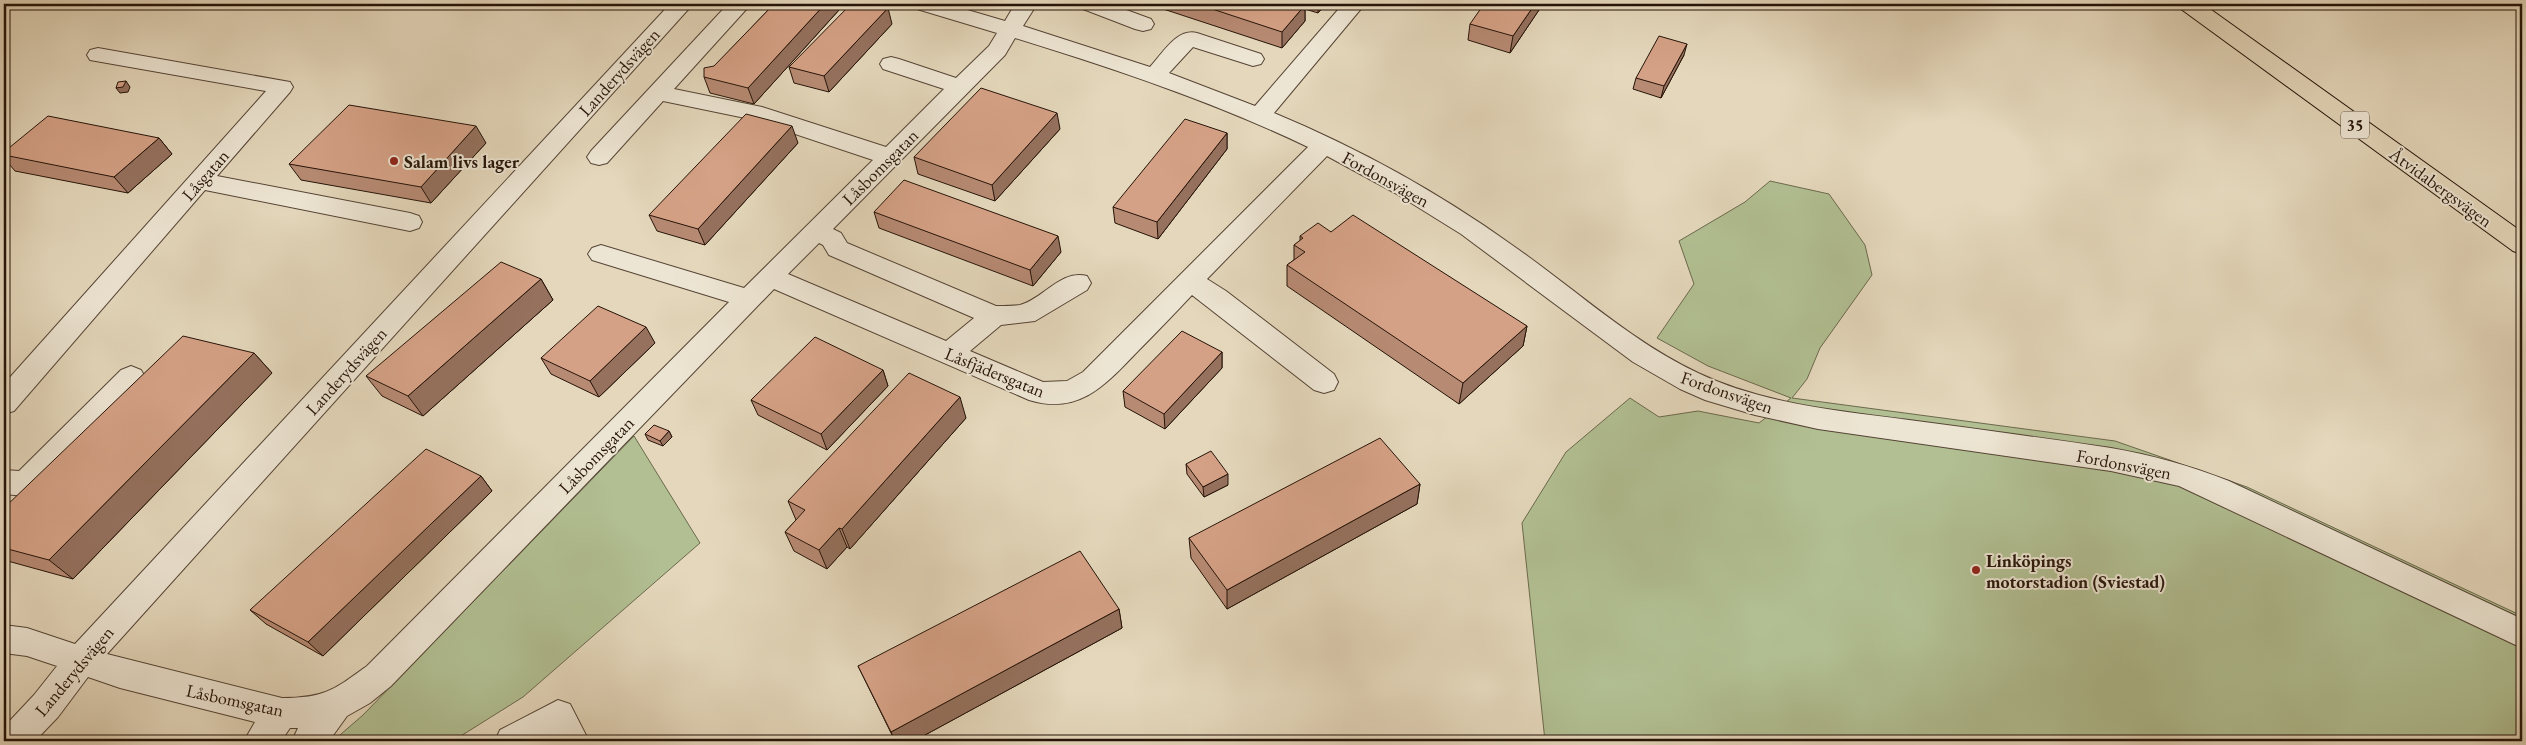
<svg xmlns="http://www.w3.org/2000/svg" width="2526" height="745" viewBox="0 0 2526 745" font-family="'EB Garamond',serif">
<rect width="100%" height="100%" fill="#e4d7bb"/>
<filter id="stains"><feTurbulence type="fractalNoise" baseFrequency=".004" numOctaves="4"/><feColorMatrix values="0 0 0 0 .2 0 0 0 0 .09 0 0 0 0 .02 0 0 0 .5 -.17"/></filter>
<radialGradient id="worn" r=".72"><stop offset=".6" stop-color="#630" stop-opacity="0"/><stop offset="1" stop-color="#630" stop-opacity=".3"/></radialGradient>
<g fill="#b1bf92" stroke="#6b694d">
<path d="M1770,181L1829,194L1865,245L1872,275L1820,348L1807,379L1792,398L2115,441L2247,487L2522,616V741H1545L1522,523L1566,452L1630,398L1659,417L1698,411L1759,423L1791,398L1708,366L1657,338L1694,284L1679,241L1745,202Z"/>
<path d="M634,436L700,543L523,697L456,739L451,741H333L363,715Z"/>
</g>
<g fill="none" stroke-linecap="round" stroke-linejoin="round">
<g stroke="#554435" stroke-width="2">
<g id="minor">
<path d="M670,4H693L107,654L282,698C324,698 334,690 367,666L729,302L592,260L588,254L592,248L601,245L744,288L873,160L750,119L663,101L607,163L599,165L591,163L587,157L591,151L728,4H751L674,89L762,107L886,147L944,89L883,69L880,64L883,59L891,57L899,59L956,78L989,46L997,33L917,9L914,4H947L1005,21L1015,4H1037L1023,26L1150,67C1163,53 1177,28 1197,33L1261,54L1264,59L1261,64L1253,66L1193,47L1169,73L1255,106L1343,4H1365L1274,113C1358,148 1438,192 1512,245C1574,288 1630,341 1698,373C1763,404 1839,411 1909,420C1977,429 2044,438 2111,448C2152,455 2191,466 2229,481L2522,619V648L2179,486L2111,471L1818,429L1755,415L1705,400L1680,389L1633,362L1461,234L1395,193L1327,156L1207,279L1226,291L1334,374L1338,382L1334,390L1324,393L1314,390L1192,295C1175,313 1157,332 1139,350C1107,383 1080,416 1029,400L774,289L391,686L370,703L347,716L329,741H292L298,728H290L281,741H244L255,722L120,688L88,677L58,717L35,741H4V727L34,695L57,666L27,656L4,653V625L27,628L75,644ZM1015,38C1115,69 1214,102 1308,147L1083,372L1067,381L1043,382L970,351L1001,325L1035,321L1087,290L1091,283L1087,276C1061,269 1043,299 1020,305C1013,306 1004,306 996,306L847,243L841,233L833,229L1005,55ZM819,243L823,245L829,255L974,318L946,341L788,274Z"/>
<path d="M1080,4H1110L1151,19L1154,24L1151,29L1143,31L1135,29L1083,9Z"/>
<path d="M98,48L290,82L293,87L290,92L217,176L410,213L419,216L422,222L419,228L410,231L205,190L14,411L4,414V384L266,91L90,60L87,55L90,50Z"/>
<path d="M131,366L141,370L145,377L141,384L35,492L25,496L4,494V470L19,471L121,370Z"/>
<path d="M558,700L570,704L589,741H554L552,736L543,741H495L500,730Z"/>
</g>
</g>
<g stroke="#251308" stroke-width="2">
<path id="major" d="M2178,4H2203L2522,232V254L2513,251L2181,9Z"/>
</g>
<use href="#minor" fill="#ede5d3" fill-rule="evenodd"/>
<use href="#major" fill="#e4d7bb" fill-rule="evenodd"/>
</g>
<g fill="#b78a73" stroke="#251308">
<path d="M774,4H838L839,10L754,104L710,93L704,77Z"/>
<path d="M1148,4H1326L1318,13L1305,9V21L1282,48Z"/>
<path d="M1543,4L1510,53L1468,40L1470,24Z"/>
<path d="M892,24L829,92L794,83L789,67Z"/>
<path d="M1684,55L1661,98L1633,89L1636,78Z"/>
<path d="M1060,129L995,201L918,174L914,157Z"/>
<path d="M1227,133V149L1158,239L1115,223L1113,207Z"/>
<path d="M159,138L172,154L128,193L15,171L4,158V152Z"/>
<path d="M486,143L431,203L301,180L289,164Z"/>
<path d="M798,143L705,245L657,231L649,215Z"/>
<path d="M874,212L1061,252L1033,286L879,228Z"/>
<path d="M1331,232L1527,326L1523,346L1459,404L1287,286V265L1294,260V245L1300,241V236Z"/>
<path d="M541,279L553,300L423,416L382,396L366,376Z"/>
<path d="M655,343L599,397L551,374L541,358Z"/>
<path d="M1222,352V368L1165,429L1125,407L1123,391Z"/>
<path d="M254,353L272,373L73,579L4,560V508Z"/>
<path d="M883,370L888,386L827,450L758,415L751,400Z"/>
<path d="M966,418L850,549L847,547L827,569L794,551L785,532L796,520L788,501Z"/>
<path d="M669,431L672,437L663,446L648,440L645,434Z"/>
<path d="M1186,464L1228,485L1204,497L1187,474Z"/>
<path d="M481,476L492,491L323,656L266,624L250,610Z"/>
<path d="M1420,484L1417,504L1227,609L1191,558L1189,538Z"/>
<path d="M1119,609L1122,628L914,741H895L858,666Z"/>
</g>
<g fill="#95715e" stroke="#251308">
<path d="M825,4H838L839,10L754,104L748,88Z"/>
<path d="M1318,4H1326L1318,13Z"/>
<path d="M1535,4H1543L1510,53L1513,36Z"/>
<path d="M1305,5V21L1282,48V32Z"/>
<path d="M888,8L892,24L829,92L824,76Z"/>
<path d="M1687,44L1684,55L1661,98L1664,86Z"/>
<path d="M126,81L130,87L128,92L120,93L116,88Z"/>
<path d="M1057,113L1060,129L995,201L992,185Z"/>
<path d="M476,126L486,143L431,203L421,187Z"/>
<path d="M792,126L798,143L705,245L698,229Z"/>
<path d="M1227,133V149L1158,239L1157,222Z"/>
<path d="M159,138L172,154L128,193L114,177Z"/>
<path d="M1058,236L1061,252L1033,286L1030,270Z"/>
<path d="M541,279L553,300L423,416L408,396Z"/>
<path d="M1527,326L1523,346L1459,404L1463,383Z"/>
<path d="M646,327L655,343L599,397L590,381Z"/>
<path d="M1222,352V368L1165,429L1164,414Z"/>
<path d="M254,353L272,373L73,579L49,560Z"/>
<path d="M883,370L888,386L827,450L821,434Z"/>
<path d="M960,397L966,418L850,549L842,529Z"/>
<path d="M669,431L672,437L663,446L660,441Z"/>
<path d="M1228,474V485L1204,497L1203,487Z"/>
<path d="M481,476L492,491L323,656L308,642Z"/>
<path d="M1420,484L1417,504L1227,609V590Z"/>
<path d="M839,528L847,547L827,569L819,550Z"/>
<path d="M1119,609L1122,628L914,741H895L891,732Z"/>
</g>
<g fill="#d5a186" stroke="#251308">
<path d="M774,4H825L748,88L704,77V68L714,66Z"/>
<path d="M851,4H871L888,8L824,76L789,67Z"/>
<path d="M1197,4H1301L1305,5L1282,32Z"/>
<path d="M1484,4H1535L1513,36L1470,24Z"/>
<path d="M1659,36L1687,44L1664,86L1636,78Z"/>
<path d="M126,81L123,87L116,88L118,82Z"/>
<path d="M981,88L1057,113L992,185L914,157Z"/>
<path d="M349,105L476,126L421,187L289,164Z"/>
<path d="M746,114L792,126L698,229L649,215Z"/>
<path d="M48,116L159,138L114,177L4,155V152Z"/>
<path d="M1185,119L1227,133L1157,222L1113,207Z"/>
<path d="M904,180L1058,236L1030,270L874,212Z"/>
<path d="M1353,215L1527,326L1463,383L1287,265L1305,252L1294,245L1303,238L1300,236L1318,223L1331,232Z"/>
<path d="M501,262L541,279L408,396L366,376Z"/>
<path d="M598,306L646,327L590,381L541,358Z"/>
<path d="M1182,331L1222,352L1164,414L1123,391Z"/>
<path d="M183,336L254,353L49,560L4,548V508Z"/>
<path d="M815,337L883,370L821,434L751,400Z"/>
<path d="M909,373L960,397L842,529L839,528L819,550L785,532L805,510L788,501Z"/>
<path d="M654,425L669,431L660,441L645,434Z"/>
<path d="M1380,438L1420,484L1227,590L1189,538Z"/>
<path d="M426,449L481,476L308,642L250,610Z"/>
<path d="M1211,451L1228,474L1203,487L1186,464Z"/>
<path d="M1080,551L1119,609L891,732L858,666Z"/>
</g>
<g fill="#8f2418" stroke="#ede5d3" stroke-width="2">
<circle cx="394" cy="161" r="5"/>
<circle cx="1976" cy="570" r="5"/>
</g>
<g text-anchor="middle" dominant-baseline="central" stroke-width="4" stroke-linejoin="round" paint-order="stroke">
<rect fill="#ede5d3" stroke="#615245" stroke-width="1" x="2341" y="111.5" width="28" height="27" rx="4"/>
<g font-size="16" font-weight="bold" fill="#251308">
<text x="2355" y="125">35</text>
</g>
<g font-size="18" fill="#251308" stroke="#ede5d3">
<text transform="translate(619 72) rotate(-48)">Landerydsvägen</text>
<text transform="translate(880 167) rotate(-45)">Låsbomsgatan</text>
<text transform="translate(205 175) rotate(-49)">Låsgatan</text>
<text transform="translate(1386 179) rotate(29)">Fordonsvägen</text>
<text transform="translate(2441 187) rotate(36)">Åtvidabergsvägen</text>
<text transform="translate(346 371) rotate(-48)">Landerydsvägen</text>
<text transform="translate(995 372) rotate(22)">Låsfjädersgatan</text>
<text transform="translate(1727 392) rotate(19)">Fordonsvägen</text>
<text transform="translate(596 455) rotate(-46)">Låsbomsgatan</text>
<text transform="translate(2124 464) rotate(11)">Fordonsvägen</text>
<text transform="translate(74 671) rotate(-50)">Landerydsvägen</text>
<text transform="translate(235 700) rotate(12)">Låsbomsgatan</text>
</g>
<g font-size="18" font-weight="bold" fill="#251308" stroke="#ede5d3" text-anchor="start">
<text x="404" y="161">Salam livs lager</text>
<text x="1986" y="560">Linköpings<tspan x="1986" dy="21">motorstadion (Sviestad)</tspan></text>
</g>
</g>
<rect width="2526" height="745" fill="none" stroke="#e4d7bb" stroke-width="20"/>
<rect x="5" y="5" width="2516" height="735" fill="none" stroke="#251308" stroke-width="2.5"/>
<rect x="10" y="10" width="2506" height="725" fill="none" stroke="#251308"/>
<rect width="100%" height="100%" filter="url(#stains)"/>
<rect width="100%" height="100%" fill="url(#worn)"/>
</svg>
